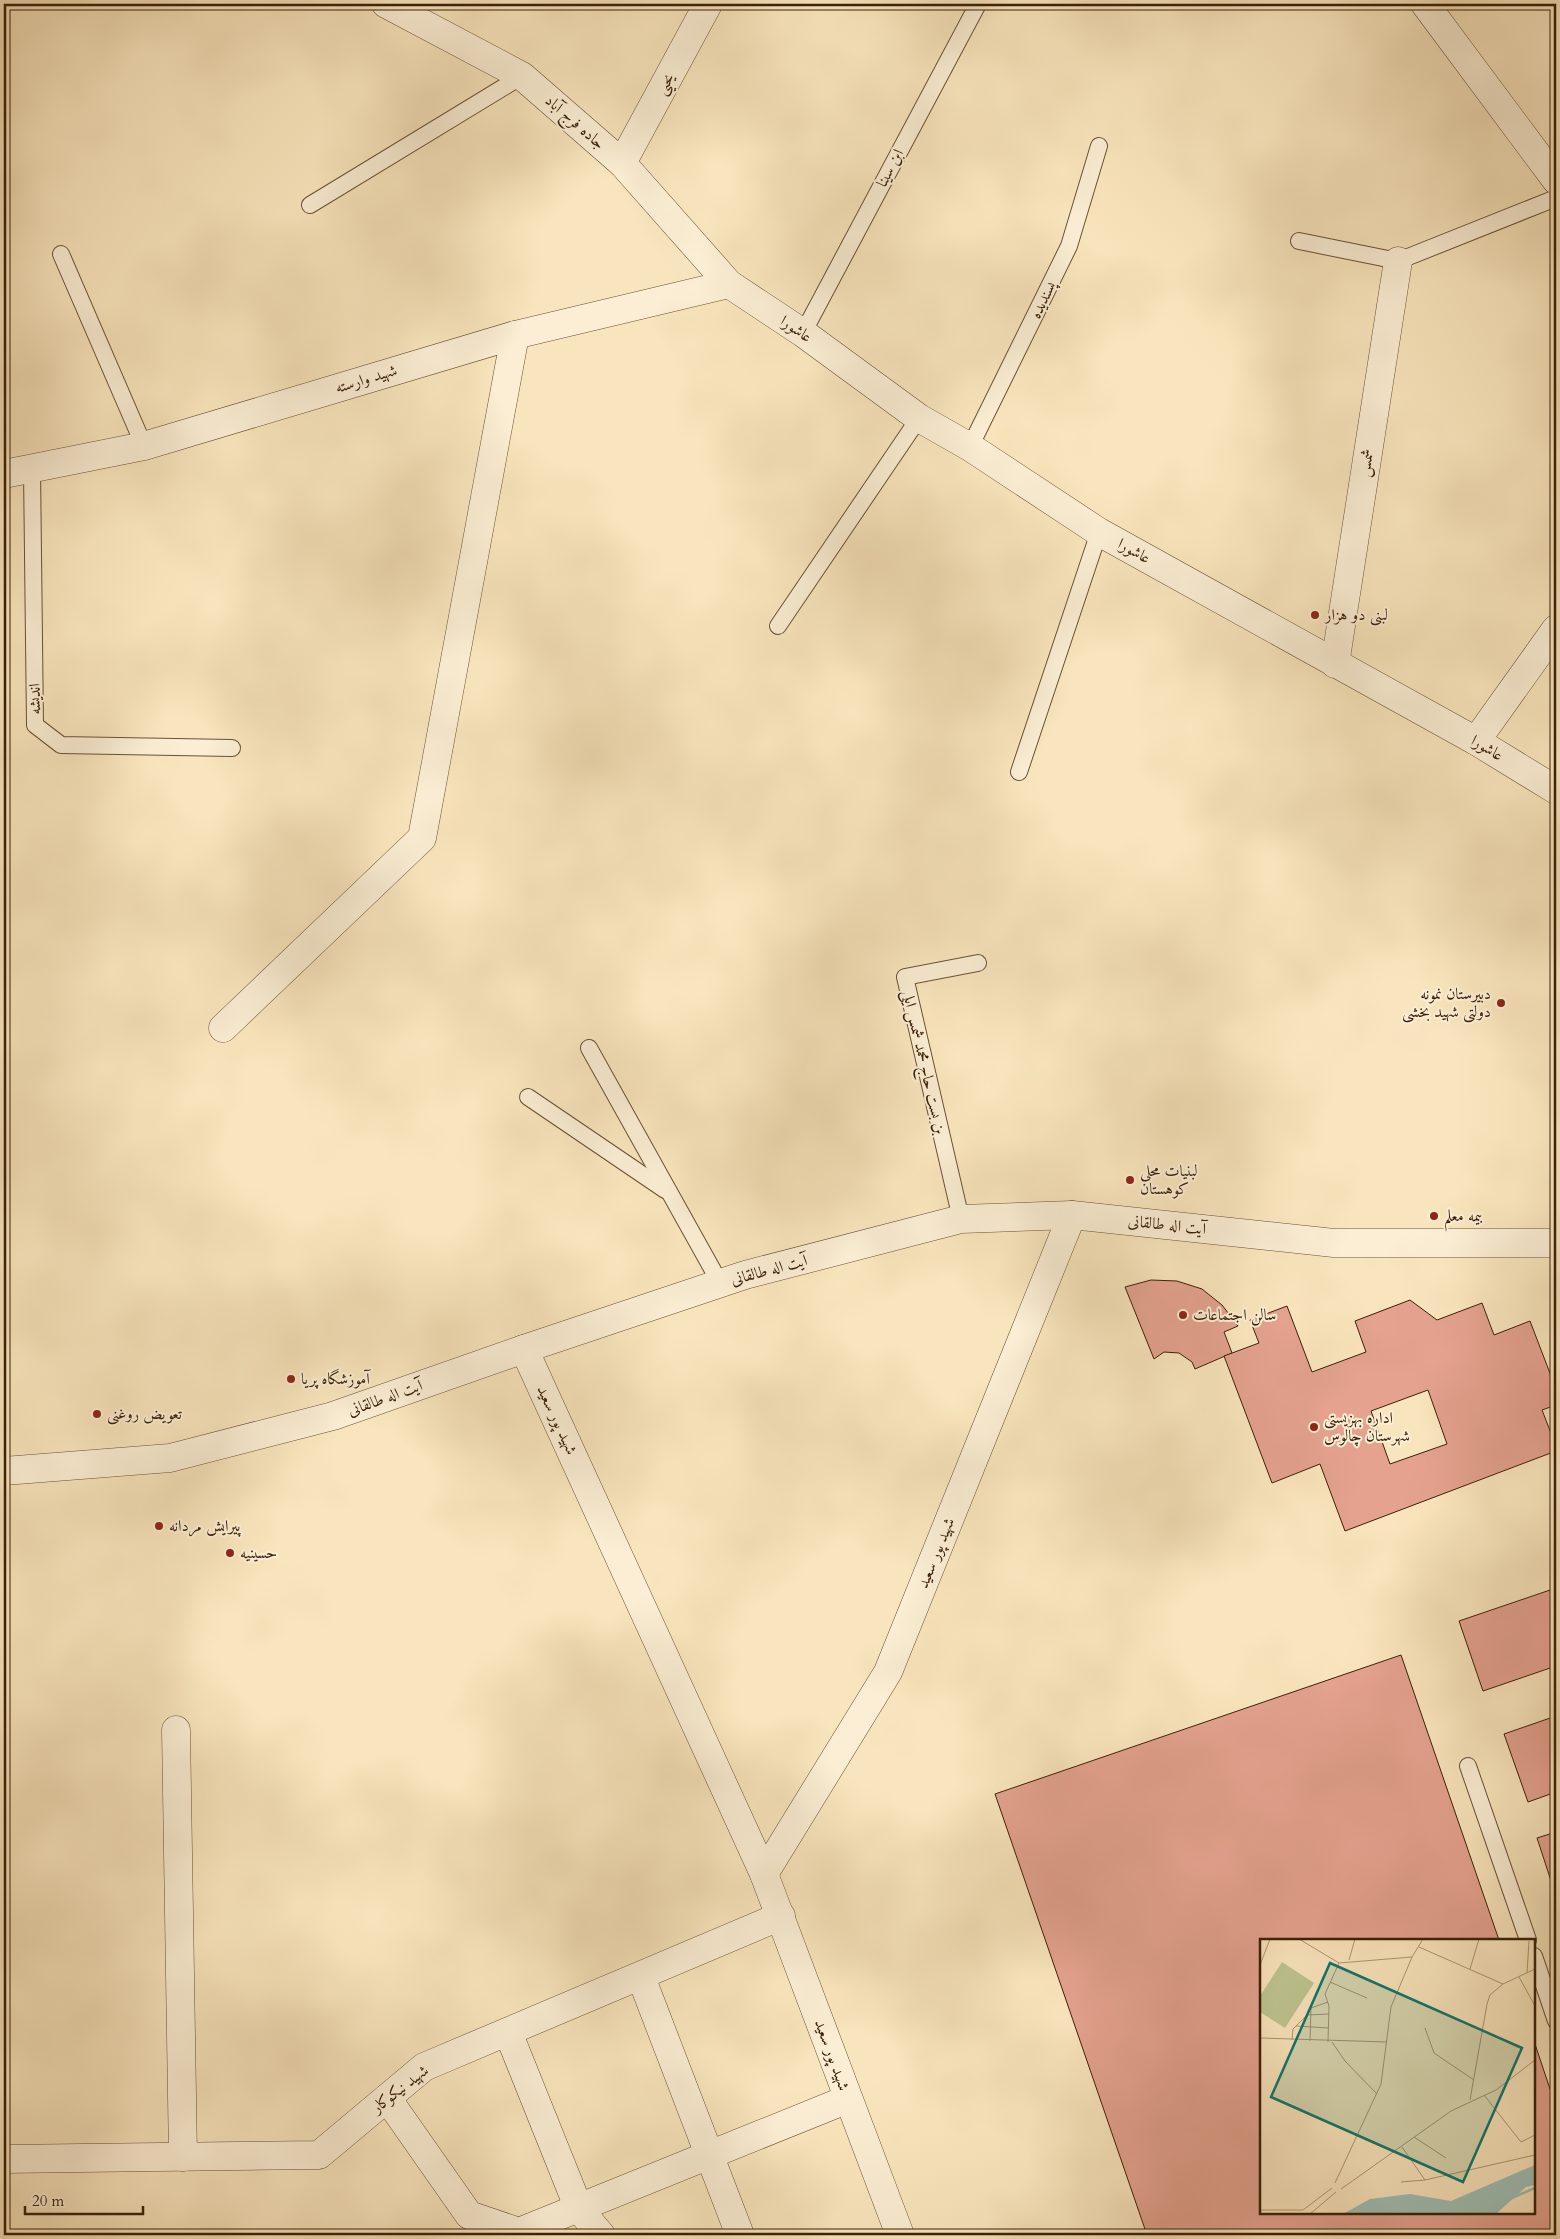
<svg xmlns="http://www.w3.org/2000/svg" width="1560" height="2239" viewBox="0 0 1560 2239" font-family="Cardo,Amiri,serif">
<rect width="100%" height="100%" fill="#f9e5bd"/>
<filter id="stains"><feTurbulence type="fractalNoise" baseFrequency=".004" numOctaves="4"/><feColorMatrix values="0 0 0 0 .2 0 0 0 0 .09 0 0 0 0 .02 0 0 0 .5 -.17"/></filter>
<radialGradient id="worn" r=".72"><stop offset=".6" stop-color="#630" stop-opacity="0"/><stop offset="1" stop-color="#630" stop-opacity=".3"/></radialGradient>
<g fill="#e4a28f" stroke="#3a2009" fill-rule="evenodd">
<path d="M1151,1280L1177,1281L1202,1289L1222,1305L1238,1326L1224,1332L1232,1353L1195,1369L1192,1362L1179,1353L1164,1352L1154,1359L1125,1287Z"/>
<path d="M1410,1300L1437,1320L1482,1303L1494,1335L1530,1321L1556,1389V1405L1542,1410L1556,1446V1451L1345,1531L1320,1464L1272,1483L1224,1356L1259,1343L1250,1320L1287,1306L1312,1372L1366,1352L1355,1321ZM1428,1390L1447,1444L1390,1464L1371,1411Z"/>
<path d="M1556,1588V1666L1483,1691L1459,1621Z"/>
<path d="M1401,1655L1499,1940H1261V2213H1534V2041L1556,2107V2235H1147L995,1794Z"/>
<path d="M1556,1716V1792L1528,1802L1504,1734Z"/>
<path d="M1556,1832V1896L1537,1838Z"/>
</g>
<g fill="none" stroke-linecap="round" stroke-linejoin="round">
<g stroke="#6a5136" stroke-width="18">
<g id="service">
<path d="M310,205L522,76"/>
<path d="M1299,241L1398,261L1556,198"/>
<path d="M61,254L144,446"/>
<path d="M803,333L978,4"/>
<path d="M970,447L1069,246L1099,146"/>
<path d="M32,469L35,725L61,745L232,748"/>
<path d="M778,626L919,418"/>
<path d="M1019,772L1099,532"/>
<path d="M589,1048L720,1283"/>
<path d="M528,1097L665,1190"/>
<path d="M961,1219L905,977L978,963"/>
<path d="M1468,1766L1528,1940"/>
<path d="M1534,1956L1556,2021"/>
</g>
</g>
<g stroke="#6a5136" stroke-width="29">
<g id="minor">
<path d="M622,163L708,4"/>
<path d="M1335,664L1398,261"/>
<path d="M223,1028L422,838L515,335"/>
<path d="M176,1730L183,2157"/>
<path d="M641,1977L740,2235"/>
<path d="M508,2032L579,2209L601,2235"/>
<path d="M387,2098L469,2215L519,2232L848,2099"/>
<path d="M4,2159L319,2155L424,2067L781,1916"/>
</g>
</g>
<g stroke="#6a5136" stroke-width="29">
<g id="tertiary">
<path d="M386,4L522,76L622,163L729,284L803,333L919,418L970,447L1099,532L1476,741L1556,790"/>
<path d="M1425,4L1556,180"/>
<path d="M4,474L144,446L515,335L729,284"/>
<path d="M1476,741L1556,629"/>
<path d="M524,1349L764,1874L900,2235"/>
<path d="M4,1471L170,1458L333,1416L524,1349L745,1275L961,1219L1072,1215L1334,1243H1556"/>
<path d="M764,1874L888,1672L1072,1215"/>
</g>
</g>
<use href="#service" stroke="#fbeed4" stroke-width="16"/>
<use href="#minor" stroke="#fbeed4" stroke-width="28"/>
<use href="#tertiary" stroke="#fbeed4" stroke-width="28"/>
</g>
<g fill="#8f2418" stroke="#fbeed4" stroke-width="2">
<circle cx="1315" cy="615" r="5"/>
<circle cx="1501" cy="1003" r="5"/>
<circle cx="1130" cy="1180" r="5"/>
<circle cx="1434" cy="1216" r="5"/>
<circle cx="1183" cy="1315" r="5"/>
<circle cx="291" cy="1379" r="5"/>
<circle cx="97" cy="1414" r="5"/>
<circle cx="1314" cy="1427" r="5"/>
<circle cx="159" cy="1526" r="5"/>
<circle cx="230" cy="1553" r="5"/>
</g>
<g text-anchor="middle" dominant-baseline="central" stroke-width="4" stroke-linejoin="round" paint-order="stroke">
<g font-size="16" fill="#3a2009" stroke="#fbeed4">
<text transform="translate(665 84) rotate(-62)">یحیی</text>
<text transform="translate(575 122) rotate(41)">جاده فرج آباد</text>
<text transform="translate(890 168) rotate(-62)">ابن سینا</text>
<text transform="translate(1043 300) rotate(-64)">پسندیده</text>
<text transform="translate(796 329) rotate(34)">عاشورا</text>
<text transform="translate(366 379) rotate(-17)">شهید وارسته</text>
<text transform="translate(1366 463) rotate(-81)">شمس</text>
<text transform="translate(1134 551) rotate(29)">عاشورا</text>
<text transform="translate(35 699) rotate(-91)">اندیشه</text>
<text transform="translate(1487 748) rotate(31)">عاشورا</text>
<text transform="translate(924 1062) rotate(77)">بن بست حاج محمد شمس ایلی</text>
<text transform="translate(1167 1225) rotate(6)">آیت اله طالقانی</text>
<text transform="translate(769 1270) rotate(-15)">آیت اله طالقانی</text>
<text transform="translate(385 1398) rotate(-20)">آیت اله طالقانی</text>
<text transform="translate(557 1420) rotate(65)">شهید پور سعید</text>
<text transform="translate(936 1553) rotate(-68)">شهید پور سعید</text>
<text transform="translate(832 2055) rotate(70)">شهید پور سعید</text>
<text transform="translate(400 2089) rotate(-38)">شهید نیکوکار</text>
</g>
<g font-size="16" fill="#3a2009" stroke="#fbeed4" text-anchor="start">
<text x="1325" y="615">لبنی دو هزار</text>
<text x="1491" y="994" text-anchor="end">دبیرستان نمونه<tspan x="1491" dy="18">دولتی شهید بخشی</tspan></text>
<text x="1140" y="1171">لبنیات محلی<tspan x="1140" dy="18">کوهستان</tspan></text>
<text x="1444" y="1216">بیمه معلم</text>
<text x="1193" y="1315">سالن اجتماعات</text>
<text x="301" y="1379">آموزشگاه پریا</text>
<text x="107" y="1414">تعویض روغنی</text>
<text x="1324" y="1418">اداره بهزیستی<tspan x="1324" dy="18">شهرستان چالوس</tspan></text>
<text x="169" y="1526">پیرایش مردانه</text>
<text x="240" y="1553">حسینیه</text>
</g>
</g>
<g transform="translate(1260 1939)">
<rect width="275" height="275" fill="#f9e5bd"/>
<path d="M22,23L54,44L25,89L0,73V57Z" fill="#bec591"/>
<path d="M275,226V246L266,248L236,275H83L110,260L150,255L191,262Z" fill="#9ebfb4"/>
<path fill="none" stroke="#9ebfb4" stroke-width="2.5" d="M247,261L275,249"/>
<path fill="none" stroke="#ad9675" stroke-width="1" d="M39,0L79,24L152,18M159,8L243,45L275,30M89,21L95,0M0,26L10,0M210,30L219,0M267,34L269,2M259,38L275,67M70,43L107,59M36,87L68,89M165,89L174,114L214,141M0,99L127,103M32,101L33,90L47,76L69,75M50,102L51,69L68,63M68,103L69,67L65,55L79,24M72,103L85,122L117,155M224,156L261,203L275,196M210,161L227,65L230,56L243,45M154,198L186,219M142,208L165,241L275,216M141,243L165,241M75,244L121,145L131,68L152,18L163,0M81,250L191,172L236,151L275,121M0,271H43L72,249M50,275L76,253"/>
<path fill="#0f766e" fill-opacity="0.15" stroke="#0f766e" stroke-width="2.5" d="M70,24L262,109L203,243L11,158Z"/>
<rect width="275" height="275" fill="none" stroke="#3a2009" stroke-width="2.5"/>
</g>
<rect width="1560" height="2239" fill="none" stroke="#f9e5bd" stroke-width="20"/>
<rect x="5" y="5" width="1550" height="2229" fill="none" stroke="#3a2009" stroke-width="2.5"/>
<rect x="10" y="10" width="1540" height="2219" fill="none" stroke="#3a2009"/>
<path d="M25 2206v8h118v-8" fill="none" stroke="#3a2009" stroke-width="2.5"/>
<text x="32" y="2206" font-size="15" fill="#3a2009" stroke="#fbeed4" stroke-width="4" paint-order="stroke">20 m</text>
<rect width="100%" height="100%" filter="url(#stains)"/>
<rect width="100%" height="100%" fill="url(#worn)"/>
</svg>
